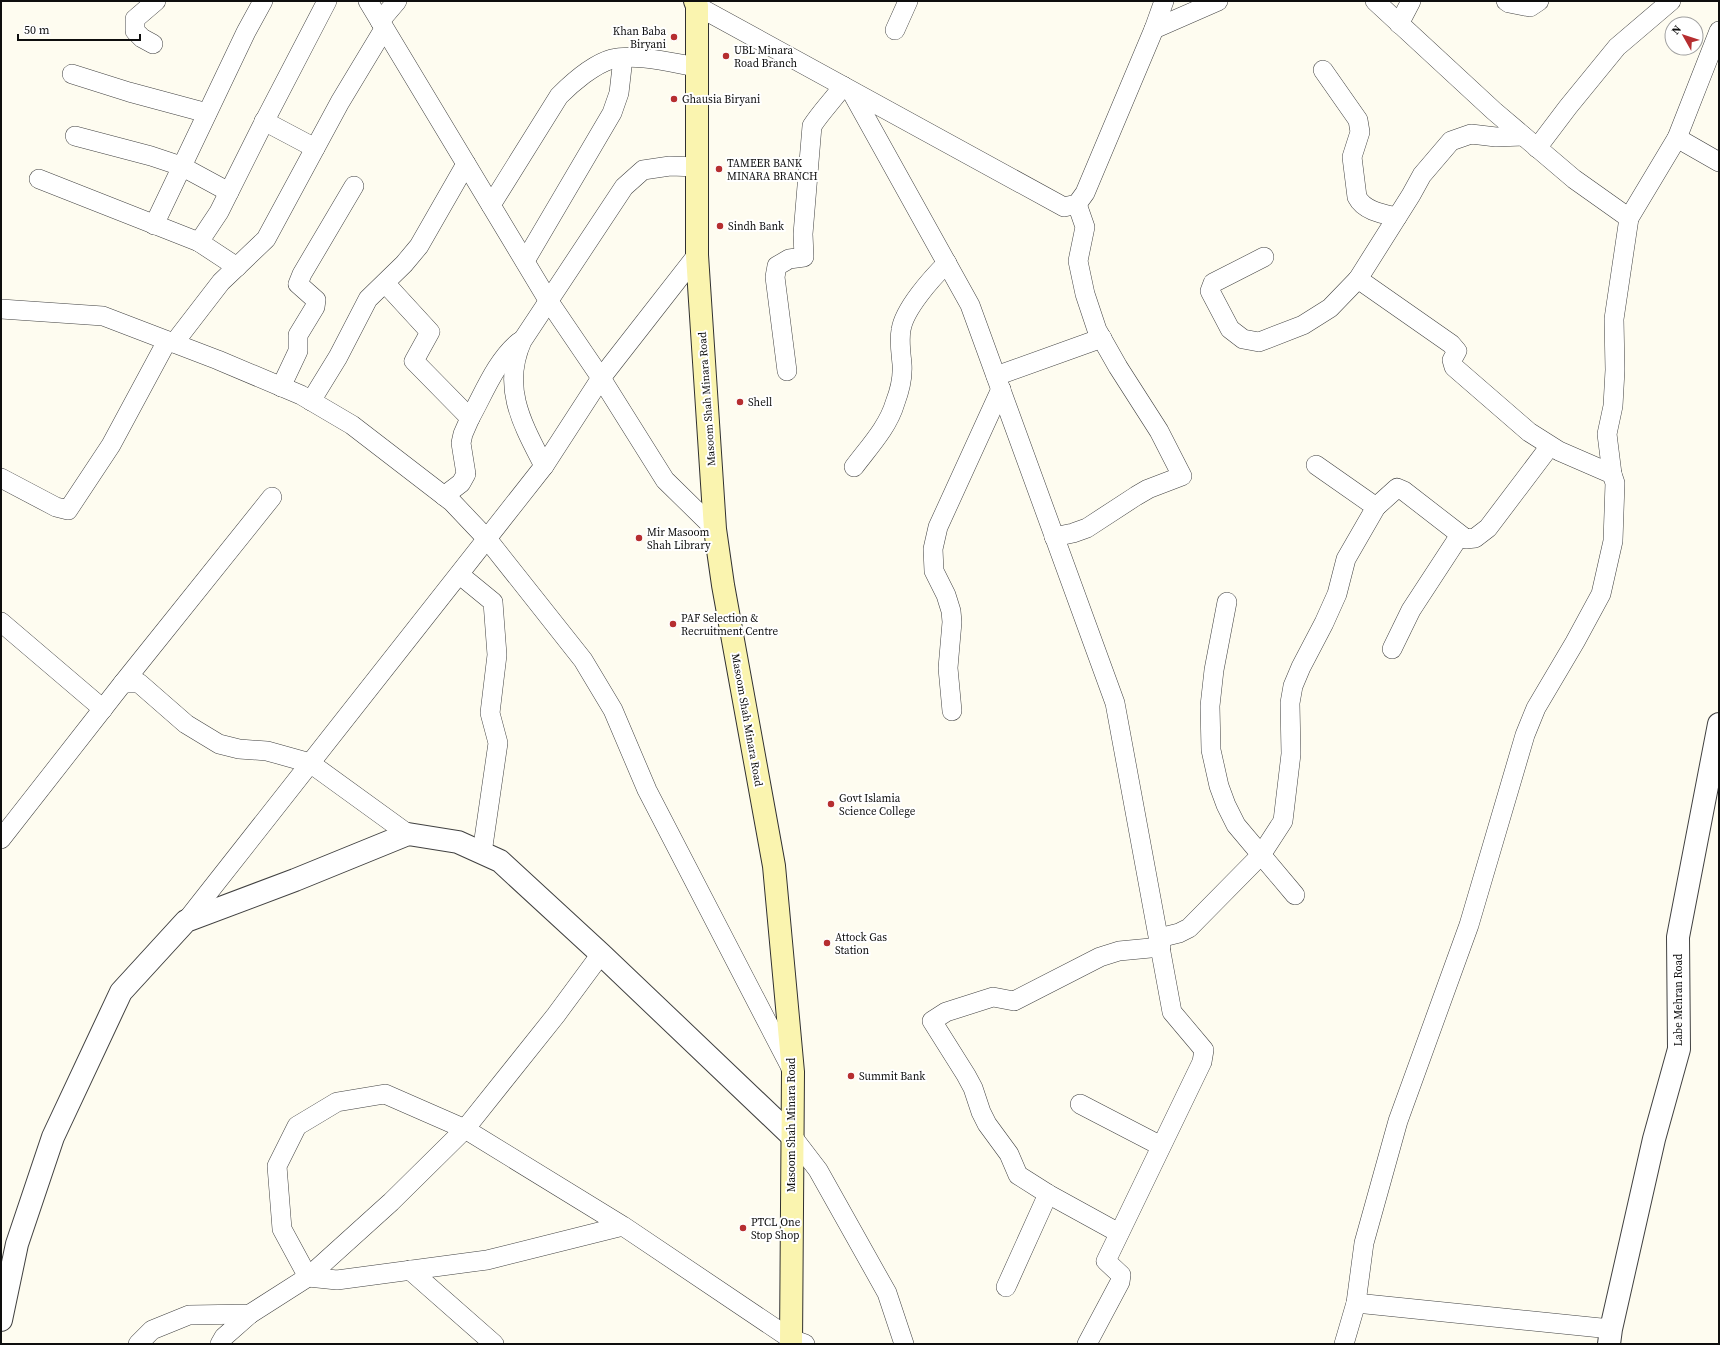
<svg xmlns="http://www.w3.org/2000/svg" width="1720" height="1345" viewBox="0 0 1720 1345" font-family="'Source Serif 4',serif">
<rect width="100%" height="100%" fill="#fefcf0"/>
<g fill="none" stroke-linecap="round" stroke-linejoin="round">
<g stroke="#414141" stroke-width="20">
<g id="minor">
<path d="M368,1L548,300L601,378L665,480L715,529"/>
<path d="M1375,1L1494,111L1574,179L1629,218"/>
<path d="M1506,1L1509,3L1530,7L1539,1"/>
<path d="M697,6L1064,207L1077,204L1085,193L1154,29L1218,1"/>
<path d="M380,21L397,1"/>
<path d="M1399,24L1411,1"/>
<path d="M1154,29L1164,1"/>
<path d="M895,30L908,1"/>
<path d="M153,44L142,38L135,31V19L156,1"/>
<path d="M1323,70L1358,120L1360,132L1352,157L1357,197C1364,211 1383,214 1397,217"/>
<path d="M72,74L129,92L207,113"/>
<path d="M851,91L970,305L1115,703L1172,1012L1204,1050L1202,1062L1106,1261L1121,1275L1120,1282L1087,1344"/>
<path d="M264,121L315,148"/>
<path d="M75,136L151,156L181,166L229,192"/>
<path d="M1677,138L1719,162"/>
<path d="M1537,148L1568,107L1617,47L1671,1"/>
<path d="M39,179L199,242L237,267"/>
<path d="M491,205L559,96C572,83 594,64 612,59C634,53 673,63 697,67"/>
<path d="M154,225L246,32L263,1"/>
<path d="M199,242L219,212L261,128L327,1"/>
<path d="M1264,257L1213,283L1210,291L1230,329L1243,339L1259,342L1303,325L1330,308L1358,279L1411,195L1422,175L1451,141L1471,134L1496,137L1523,136"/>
<path d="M525,261L612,113L619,93L623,58"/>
<path d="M1358,279L1451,344L1457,351L1452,360L1454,367L1529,432L1559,451L1612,474"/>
<path d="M385,283L430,332L414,361L470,418L463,434L461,443L466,474L461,483L444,496"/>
<path d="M1,309L103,316L218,360L301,395L352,425L452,502L488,540L583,660L613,710L647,790L791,1068"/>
<path d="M174,343L221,282L266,239L340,102L384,29"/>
<path d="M787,371L775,277L777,266L789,259L804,257L803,234L812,126C821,112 833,100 843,86"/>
<path d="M996,376L1102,338"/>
<path d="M281,387L298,351V335L315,307L316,300L298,284L302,274L354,186"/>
<path d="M311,401L338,357L368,299L404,264L419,246L466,164"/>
<path d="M470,418C484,393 496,361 519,342"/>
<path d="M544,466C523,425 501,388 522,341L624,187L643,170L670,166L698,167"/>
<path d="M854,467C869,447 888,427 895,403C900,390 903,377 902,364C901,353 899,341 901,330C904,309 932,278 947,263"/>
<path d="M1,478L56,507L68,510L111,445L167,341"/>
<path d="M1376,507L1397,488L1404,491L1466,539L1475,538L1488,528L1550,446"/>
<path d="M1054,537L1073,533L1087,528L1136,496L1148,489L1182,476L1159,431L1118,367L1097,330L1085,294L1078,261L1085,227L1077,204"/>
<path d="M460,575L493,602L497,655L490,713L498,743L482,853"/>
<path d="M1227,602L1214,670L1210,706L1211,750L1219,786L1226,805L1236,825L1295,895"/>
<path d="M1,622L103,709"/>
<path d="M1392,649L1411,610L1460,535"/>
<path d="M123,683H139L186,724L219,744L239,749L267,751L310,763L408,834"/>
<path d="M952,711L948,668L952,622L951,611L946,595L934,571L933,549L938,527L1001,389"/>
<path d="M1,839L123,683L272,497"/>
<path d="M186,921L544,466L601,378L697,255"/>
<path d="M1159,938L1179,933L1189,928L1261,855L1283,821L1291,754L1290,703L1293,686L1301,667L1324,623L1337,594L1346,559L1376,507L1316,465"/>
<path d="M1080,1104L1161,1146"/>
<path d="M792,1136L818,1170L887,1293L904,1344"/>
<path d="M623,1226L487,1260L337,1280L308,1277L282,1229L277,1166L297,1126L337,1102L385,1094L465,1129L623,1226L791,1339L805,1344"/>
<path d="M1119,1233L1048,1194L1018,1175L1009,1154L987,1124L981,1112L973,1088L966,1075L932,1021L946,1012L993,997L1014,1001L1100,957L1119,951L1161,947"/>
<path d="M410,1270L494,1344"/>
<path d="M1006,1287L1048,1194"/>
<path d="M1356,1303L1611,1329"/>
<path d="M138,1344L152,1330L189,1315L250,1314L308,1277L391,1202L465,1129L556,1015L601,954"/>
<path d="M220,1344L224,1337L250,1314"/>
<path d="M1344,1344L1356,1303L1364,1243L1398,1121L1469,925L1525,735L1536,708L1575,642L1601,594L1613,541L1615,483L1612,474L1607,434L1613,406L1615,370L1614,319L1629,218L1677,138L1719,31"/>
</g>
</g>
<g stroke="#414141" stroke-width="24">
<g id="tertiary">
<path d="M1,1320L17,1244L53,1137L121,992L186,921L295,880L408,834L458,842L500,861L601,954L792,1136"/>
<path d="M1609,1344L1611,1329L1654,1139L1679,1049L1678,937L1719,724"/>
</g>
</g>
<g stroke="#303030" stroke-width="24">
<path id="secondary" d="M695,1L697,6V255L715,529L723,585L774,866L793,1072L791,1344"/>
</g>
<use href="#minor" stroke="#fff" stroke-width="19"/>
<use href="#tertiary" stroke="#fff" stroke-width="22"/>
<use href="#secondary" stroke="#faf4af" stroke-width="22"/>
</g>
<g fill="#b62e30" stroke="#fff" stroke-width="1.5">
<circle cx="674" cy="37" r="4"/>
<circle cx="726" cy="56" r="4"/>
<circle cx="674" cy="99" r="4"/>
<circle cx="719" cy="169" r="4"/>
<circle cx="720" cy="226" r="4"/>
<circle cx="740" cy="402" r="4"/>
<circle cx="639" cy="538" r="4"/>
<circle cx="673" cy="624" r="4"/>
<circle cx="831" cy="804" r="4"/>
<circle cx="827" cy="943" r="4"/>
<circle cx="851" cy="1076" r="4"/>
<circle cx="743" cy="1228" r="4"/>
</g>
<g text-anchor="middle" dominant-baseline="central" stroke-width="4" stroke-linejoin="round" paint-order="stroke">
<g font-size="11" fill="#0e0e0e" stroke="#fff" text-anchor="start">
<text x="666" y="31" text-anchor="end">Khan Baba<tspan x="666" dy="13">Biryani</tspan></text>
<text x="734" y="50">UBL Minara<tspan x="734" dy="13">Road Branch</tspan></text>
<text x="682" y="99">Ghausia Biryani</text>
<text x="727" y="163">TAMEER BANK<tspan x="727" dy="13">MINARA BRANCH</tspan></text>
<text x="728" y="226">Sindh Bank</text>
<text x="748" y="402">Shell</text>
<text x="647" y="532">Mir Masoom<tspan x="647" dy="13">Shah Library</tspan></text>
<text x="681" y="618">PAF Selection &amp;<tspan x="681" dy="13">Recruitment Centre</tspan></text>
<text x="839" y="798">Govt Islamia<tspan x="839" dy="13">Science College</tspan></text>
<text x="835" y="937">Attock Gas<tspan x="835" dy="13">Station</tspan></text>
<text x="859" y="1076">Summit Bank</text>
<text x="751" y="1222">PTCL One<tspan x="751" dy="13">Stop Shop</tspan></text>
</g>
<g font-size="11" fill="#0e0e0e" stroke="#fff">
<text transform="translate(707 399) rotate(-94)">Masoom Shah Minara Road</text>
<text transform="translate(747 720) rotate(80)">Masoom Shah Minara Road</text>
<text transform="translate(1678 1000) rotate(-90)">Labe Mehran Road</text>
<text transform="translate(791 1125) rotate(-90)">Masoom Shah Minara Road</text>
</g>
</g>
<rect width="1720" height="1345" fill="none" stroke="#0e0e0e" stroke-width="4"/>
<g transform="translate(1684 36) rotate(309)"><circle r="19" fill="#ffffff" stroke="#9f9f9f"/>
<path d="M0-3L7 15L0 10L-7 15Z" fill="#b62e30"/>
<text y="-6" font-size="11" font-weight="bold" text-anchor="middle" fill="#0e0e0e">N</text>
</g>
<path d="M18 34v6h122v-6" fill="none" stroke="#0e0e0e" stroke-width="2"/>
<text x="24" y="34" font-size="12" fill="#0e0e0e" stroke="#ffffff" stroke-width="3" paint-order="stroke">50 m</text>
</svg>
